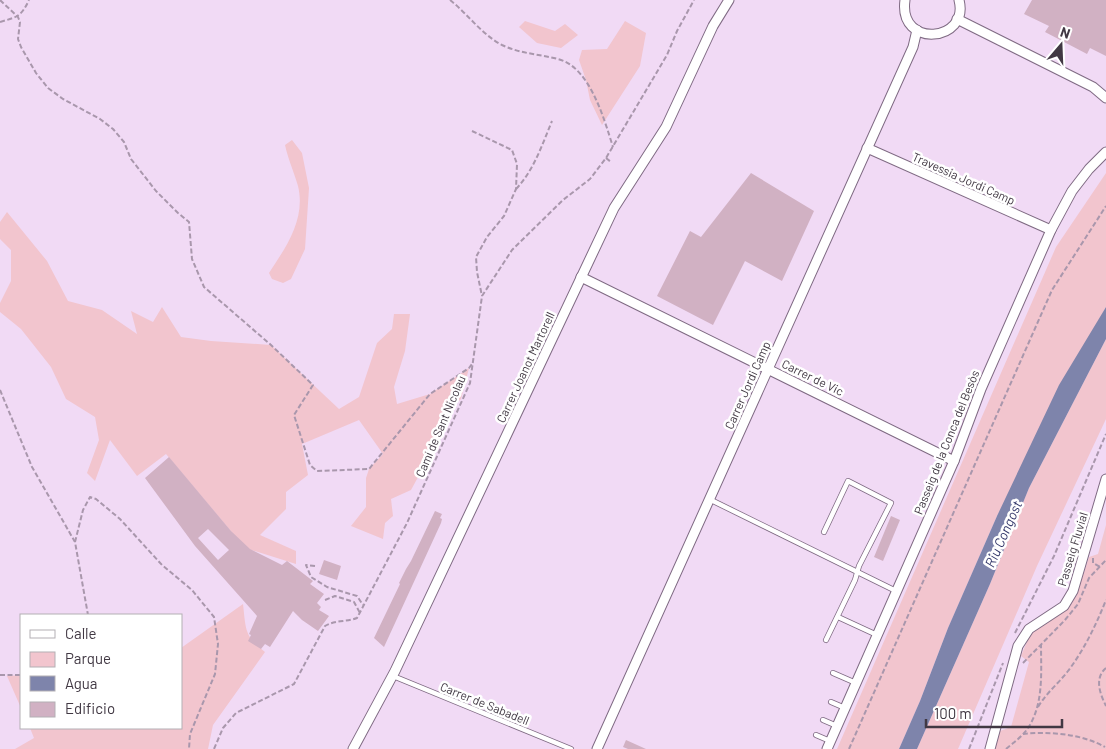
<svg xmlns="http://www.w3.org/2000/svg" width="1106" height="749" viewBox="0 0 1106 749" font-family="Barlow,sans-serif">
<rect width="100%" height="100%" fill="#f1daf5"/>
<g fill="#f2c5ce">
<path d="M525,21L555,31L565,24L578,35L561,48L537,43L519,27Z"/>
<path d="M625,21L646,33L640,66L602,125L590,100L586,80L579,60L582,50L607,49Z"/>
<path d="M292,140L302,153L309,188L305,249L291,279L283,283L272,279L269,273C286,247 306,219 298,186C294,172 288,159 285,145Z"/>
<path d="M1106,173V307L997,516L948,628L920,701L899,749H837L1056,247Z"/>
<path d="M7,212L47,261L68,301L102,310L137,334L131,311L153,322L162,307L181,337L211,341L271,345L339,409L359,397L377,343L392,329L394,314H410L405,351L394,387L397,404L430,394L469,368L461,399L445,414L429,457L411,490L391,499L393,516L385,523L383,539L351,526L366,507V478L369,469L383,454L359,420L302,444L308,475L286,492V509L260,535L296,551V564L245,548L166,454L137,476L110,440L95,481L87,473L99,440L95,417L66,399L51,367L21,329L0,312V303L11,281V250L0,239V222Z"/>
<path d="M1106,339V419L1037,566L958,749H917L990,584L1029,488Z"/>
<path d="M1106,525V749H995L1000,731L1011,727L1029,662L1021,656L1031,632L1069,608L1077,594L1089,557L1098,554Z"/>
<path d="M243,604C246,629 244,636 265,652L213,725L208,749H15L34,738L30,728H181V648Z"/>
<path d="M21,675V708L7,676Z"/>
</g>
<path fill="#7e84ab" d="M1106,307V339L1029,488L990,584L917,749H899L920,701L948,628L997,516L1059,385Z"/>
<g fill="#d1b1c3" fill-rule="evenodd">
<path d="M1032,0H1106V56L1090,48L1087,54L1045,32L1049,26L1024,14Z"/>
<path d="M751,173L814,211L782,281L745,261L713,325L657,296L690,231L701,237Z"/>
<path d="M169,457L231,531L250,549L282,565L287,561L313,581L310,584L324,594L317,603L321,607L319,610L329,616L318,631L302,620L293,611L270,647L265,644L261,649L248,641L251,635L249,634L257,616L195,546L145,478ZM208,529L229,550L218,560L198,538Z"/>
<path d="M435,511L442,514L440,518L442,519L441,523L384,647L374,638L400,584L399,583L406,569L411,561Z"/>
<path d="M891,516L900,520L883,561L874,557Z"/>
<path d="M324,560L341,566L337,580L319,574Z"/>
<path d="M626,740L646,749H628L623,747Z"/>
</g>
<g fill="none" stroke-linecap="round" stroke-linejoin="round">
<g stroke="#7f6a83" stroke-width="6">
<g id="service">
<path d="M709,499L896,591"/>
<path d="M824,532L848,481L891,503L859,566L855,580L826,640"/>
<path d="M838,617L877,635"/>
<path d="M833,673L856,683"/>
<path d="M393,676L571,749"/>
<path d="M831,702L845,708"/>
<path d="M823,720L837,726"/>
<path d="M816,735L830,741"/>
</g>
</g>
<g stroke="#7f6a83" stroke-width="11">
<g id="minor">
<path d="M905,0C898,49 970,42 959,0"/>
<path d="M957,19L1093,87L1106,98"/>
<path d="M867,148L1051,230"/>
<path d="M581,277L954,461"/>
<path d="M353,749L395,671L614,208L666,127L713,26L729,0"/>
<path d="M597,749L913,47L917,30"/>
<path d="M827,749L954,461L981,389L1051,230L1072,191L1089,169L1106,152"/>
<path d="M990,749L1018,646L1029,629L1064,606L1073,591L1106,479"/>
</g>
</g>
<g stroke="#a997ac" stroke-width="2" stroke-dasharray="5 2.5" stroke-linecap="butt">
<path d="M0,0L18,17L20,22L18,39L21,47L36,73L48,88L63,99L100,119L113,129L124,142L131,159L156,191L178,213L189,222L192,259L204,287L271,345L313,385L294,415L310,465L317,471L369,469L430,394L469,368L472,364"/>
<path d="M450,0C468,14 481,34 502,45C521,54 539,54 558,59C590,67 604,119 613,147"/>
<path d="M0,22C17,17 21,17 29,0"/>
<path d="M472,131L512,150L517,164L516,189L504,216L487,237L476,257L477,272L482,296"/>
<path d="M606,158L611,162"/>
<path d="M516,189C534,170 542,145 552,121"/>
<path d="M0,390L32,467L75,542L88,615"/>
<path d="M75,542L83,510L90,497L96,499L120,519L162,565L192,590L214,617L218,644L215,674L190,734L189,749"/>
<path d="M1093,558V563L1100,567"/>
<path d="M315,566L306,565L311,577L327,587L357,596L363,605"/>
<path d="M325,600L335,596L354,602L360,613"/>
<path d="M1015,633L1054,556L1106,434"/>
<path d="M1023,663L1065,620L1078,604L1089,578L1106,560"/>
<path d="M1106,668C1094,678 1100,694 1106,706"/>
<path d="M0,675H21"/>
<path d="M1038,707C1047,692 1058,684 1068,671C1084,650 1096,625 1106,600"/>
<path d="M1023,734C1049,731 1082,734 1105,747"/>
<path d="M214,749L223,728L236,713L294,684L325,626C335,620 346,622 357,618L407,523L470,383L482,296L512,250L563,200L590,179L606,158L667,55L677,31L694,0"/>
<path d="M849,749L1052,290L1106,206"/>
<path d="M969,749L1003,663"/>
<path d="M1006,749C1014,742 1022,737 1028,728C1044,704 1041,671 1041,644"/>
</g>
<use href="#service" stroke="#fff" stroke-width="4.5"/>
<use href="#minor" stroke="#fff" stroke-width="9"/>
</g>
<g text-anchor="middle" dominant-baseline="central" stroke-width="5" stroke-linejoin="round" paint-order="stroke">
<g font-size="12" fill="#413843" stroke="#fff">
<text transform="translate(964 178) rotate(24)">Travessia Jordi Camp</text>
<text transform="translate(525 367) rotate(-65)">Carrer Joanot Martorell</text>
<text transform="translate(813 377) rotate(26)">Carrer de Vic</text>
<text transform="translate(747 385) rotate(-66)">Carrer Jordi Camp</text>
<text transform="translate(440 426) rotate(-67)">Camí de Sant Nicolau</text>
<text transform="translate(946 442) rotate(-68)">Passeig de la Conca del Besòs</text>
<text transform="translate(1072 549) rotate(-73)">Passeig Fluvial</text>
<text transform="translate(485 703) rotate(22)">Carrer de Sabadell</text>
</g>
<g font-size="14" font-style="italic" fill="#323669" stroke="#fff">
<text transform="translate(1003 534) rotate(-66)">Riu Congost</text>
</g>
</g>
<rect x="20" y="614" width="162" height="115" fill="#ffffff" stroke="#b3afb4"/>
<rect x="30" y="630" width="25" height="8" fill="#ffffff" stroke="#b3afb4"/>
<text x="65" y="639" font-size="15" fill="#413843">Calle</text>
<rect x="30" y="652" width="25" height="15" fill="#f2c5ce" stroke="#b3afb4"/>
<text x="65" y="664" font-size="15" fill="#413843">Parque</text>
<rect x="30" y="676" width="25" height="15" fill="#7e84ab" stroke="#b3afb4"/>
<text x="65" y="689" font-size="15" fill="#413843">Agua</text>
<rect x="30" y="702" width="25" height="15" fill="#d1b1c3" stroke="#b3afb4"/>
<text x="65" y="714" font-size="15" fill="#413843">Edificio</text>
<g transform="translate(1061 45) rotate(19)" stroke="#ffffff" stroke-width="4" paint-order="stroke">
<path d="M0-4L9 19L0 12L-9 19Z" fill="#413843"/>
<text y="-8" font-size="14" font-weight="bold" text-anchor="middle" fill="#413843">N</text>
</g>
<path d="M926 719v8h136v-8" fill="none" stroke="#413843" stroke-width="2.5"/>
<text x="934" y="719" font-size="15" fill="#413843" stroke="#ffffff" stroke-width="4" paint-order="stroke">100 m</text>
</svg>
